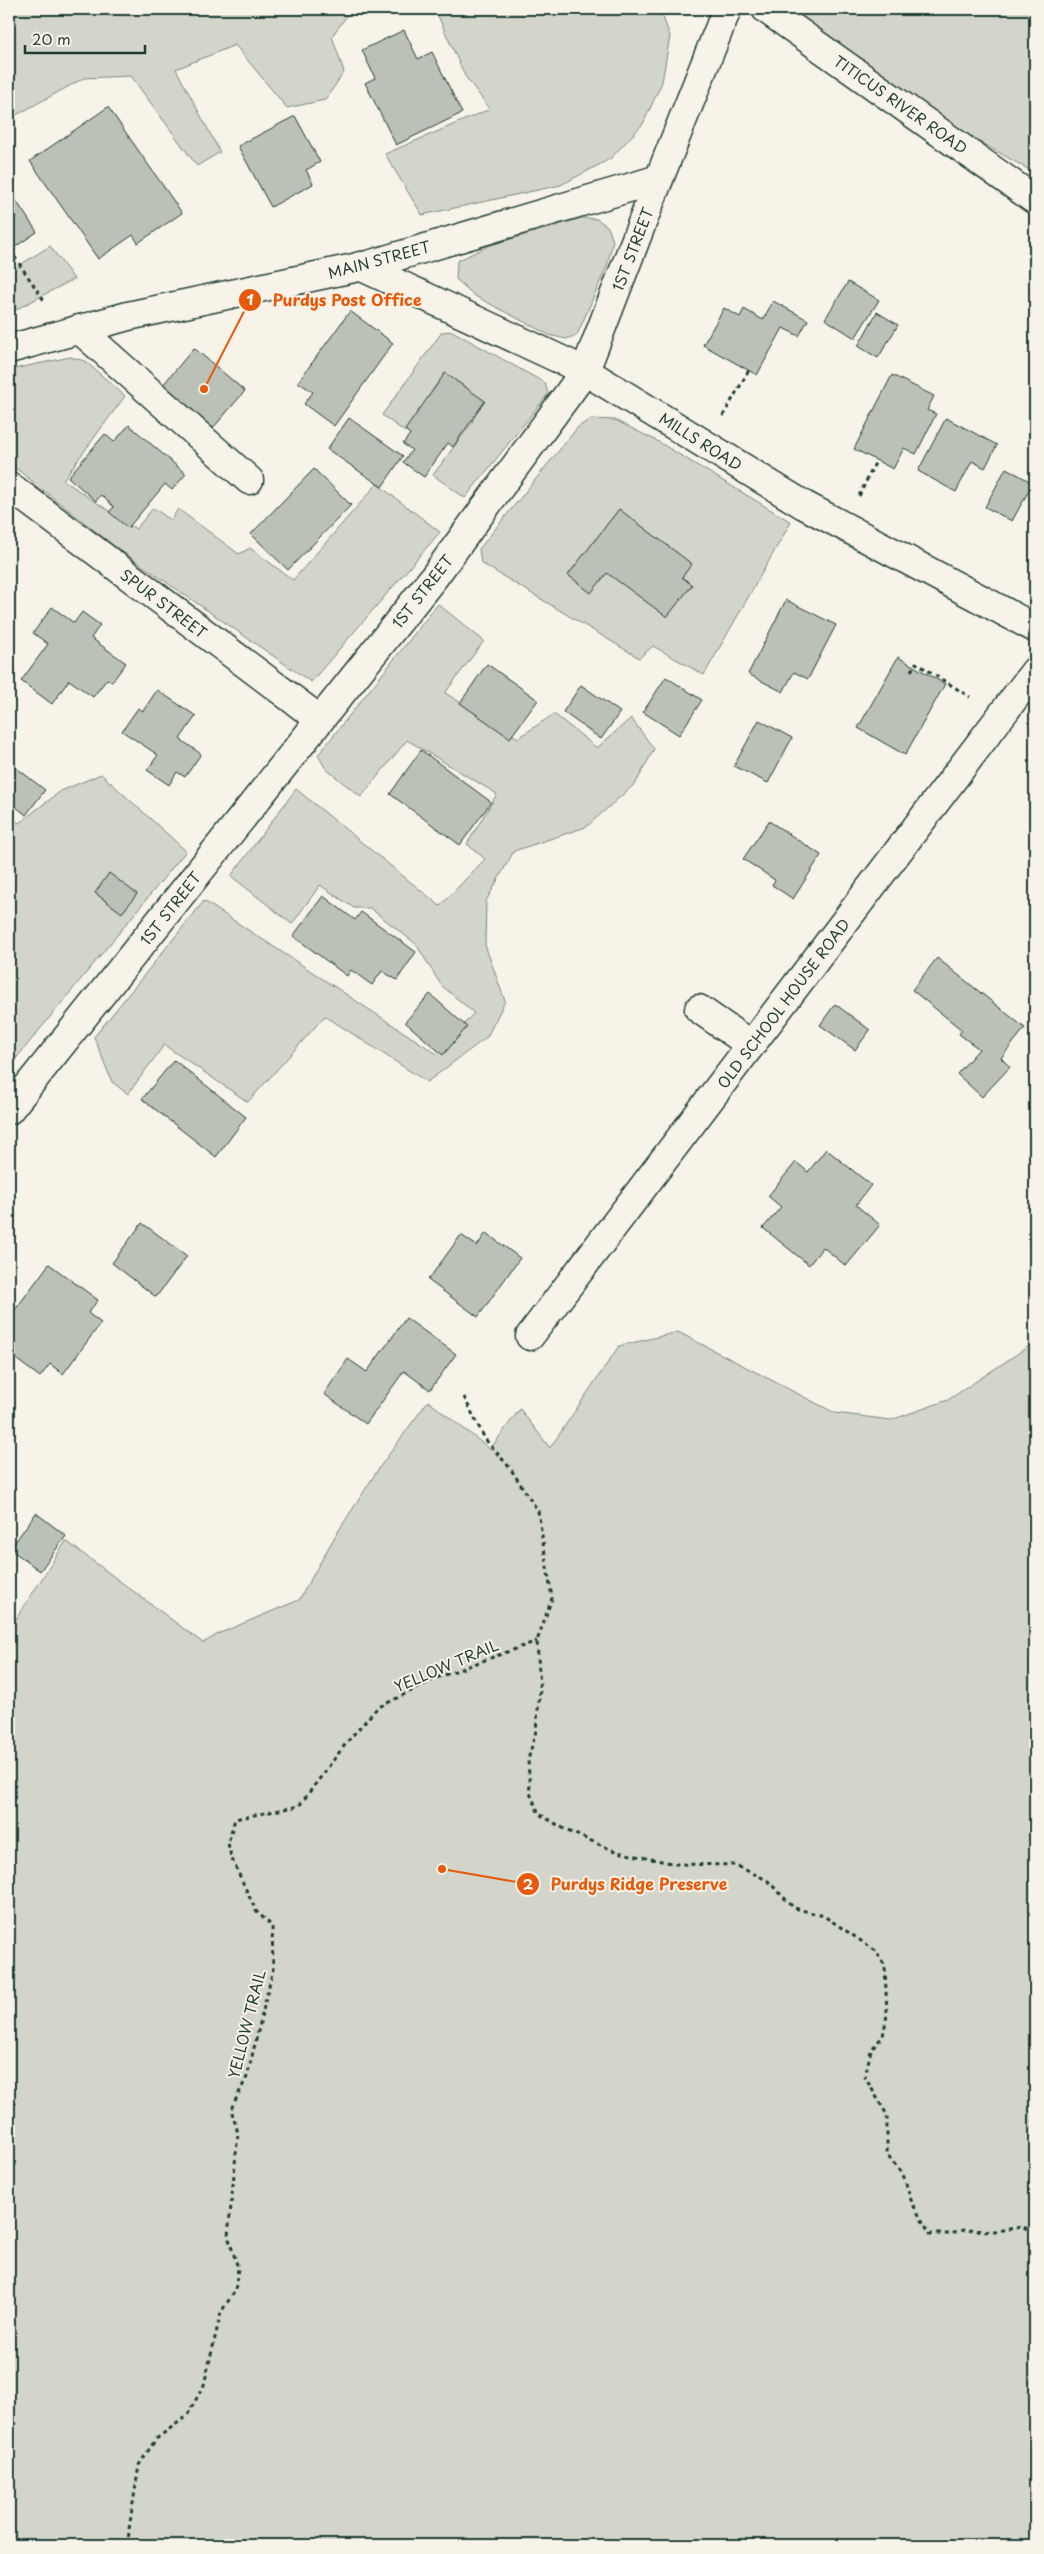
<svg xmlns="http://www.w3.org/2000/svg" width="1044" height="2554" viewBox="0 0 1044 2554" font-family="'Playpen Sans',sans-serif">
<rect width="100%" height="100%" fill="#f7f3e8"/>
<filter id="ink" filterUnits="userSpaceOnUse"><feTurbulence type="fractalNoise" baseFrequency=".02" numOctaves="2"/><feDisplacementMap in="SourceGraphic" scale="10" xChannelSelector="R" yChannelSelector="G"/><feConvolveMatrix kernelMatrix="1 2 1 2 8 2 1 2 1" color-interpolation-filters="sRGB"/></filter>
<g filter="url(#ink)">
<g fill="#d3d5ca" stroke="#79897f">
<path d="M9,9H359L349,13L332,36L344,72L325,100L287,108L235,45L176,69L220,152L197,166L131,76L84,78L9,119Z"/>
<path d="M435,9H660L670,36L662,82L643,124L610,159L561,185L422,215L385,154L490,109L465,76Z"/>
<path d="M789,9H1035V173L927,112Z"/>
<path d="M582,218L597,219L608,227L613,241L607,266L577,335L566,339L549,335L475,296L456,279L457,261L488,246Z"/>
<path d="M50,246L74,279L15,310L9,301V272Z"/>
<path d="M452,331L545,383L548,394L465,498L433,475L473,421L466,391L437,384L405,432L382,415L442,332Z"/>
<path d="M70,357L85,361L125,396L63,480L136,529L153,508L171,520L178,509L239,554L250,548L293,580L377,484L440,532L311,682L114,546L9,463V370Z"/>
<path d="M591,419L615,420L657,441L791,522L704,675L653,646L639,658L481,563L479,549L578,427Z"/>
<path d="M438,604L484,641L445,693L518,738L554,714L597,748L631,718L654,749L636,783L586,827L514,851L486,901L485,945L505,1001L487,1037L427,1082L325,1016L248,1102L164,1045L128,1094L112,1082L94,1037L204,901L437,1054L474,1013L441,985L416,944L370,908H354L320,885L292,924L231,876L296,789L440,906L485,859L467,844L497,794L407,740L361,797L326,769L318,755Z"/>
<path d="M101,774L186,851L9,1067V816L19,823L61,791Z"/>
<path d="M678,1332L835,1413L891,1420L948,1400L1035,1342V2545H9V1630L66,1541L203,1643L220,1633L299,1600L334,1538L379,1468L428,1401L490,1449L520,1409L550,1448L619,1346Z"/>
</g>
<g fill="#bbc1b6" stroke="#1f3d34">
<path d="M404,30L418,59L432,52L462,113L396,145L365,83L375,78L362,50Z"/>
<path d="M108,107L182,213L138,243L133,235L98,259L30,161Z"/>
<path d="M295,116L320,162L306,170L313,184L271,207L238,146Z"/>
<path d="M9,190L37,232L9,251Z"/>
<path d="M848,282L879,300L855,338L825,319Z"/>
<path d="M773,301L808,320L799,336L783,328L757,375L703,345L724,308L740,317L744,309L763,320Z"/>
<path d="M350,311L393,343L334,426L304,404L313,392L298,382Z"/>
<path d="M877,312L898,325L878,358L858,346Z"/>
<path d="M194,348L245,391L213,428L162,386Z"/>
<path d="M445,373L485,401L453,447L448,443L424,477L403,462L412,450L403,444L410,434L405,430Z"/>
<path d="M892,375L934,396L927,410L936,414L916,454L904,448L893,469L854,449Z"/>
<path d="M349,418L403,456L382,487L327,449Z"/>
<path d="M946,418L997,445L985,468L972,461L956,492L918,471Z"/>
<path d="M129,425L186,474L172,490L165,484L128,528L109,512L114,507L101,495L96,501L68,477L105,434L114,442Z"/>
<path d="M1006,468L1033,483L1012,521L985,507Z"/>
<path d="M314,469L351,505L288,570L251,534Z"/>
<path d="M619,509L692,564L682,577L692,585L667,617L607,573L591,593L568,575Z"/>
<path d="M786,600L836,625L808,679L794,672L783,692L748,674Z"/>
<path d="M52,607L74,623L82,612L100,625L91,638L126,663L112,682L107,679L93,697L69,680L52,704L21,681L48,644L33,633Z"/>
<path d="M898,657L945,684L905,755L858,728Z"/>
<path d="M487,664L538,700L510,738L460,703Z"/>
<path d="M666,677L702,700L679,735L643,712Z"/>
<path d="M581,685L620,712L601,739L563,712Z"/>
<path d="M157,690L196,716L180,739L201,754L185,777L177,772L169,785L147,770L158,755L122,731L138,708L143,711Z"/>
<path d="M759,720L792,738L768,783L734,766Z"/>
<path d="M421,750L491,802L460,845L390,794Z"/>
<path d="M9,762L45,790L26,815L9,801Z"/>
<path d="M769,821L821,855L793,899L772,885L775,880L743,859Z"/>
<path d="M109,873L137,894L122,913L95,893Z"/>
<path d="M323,896L355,920L361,912L416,952L397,980L382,971L372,985L351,970L347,976L293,936Z"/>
<path d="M937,958L1025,1028L1001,1058L1010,1067L982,1097L957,1074L979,1049L959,1034L962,1030L912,990Z"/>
<path d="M430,994L467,1027L443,1055L405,1022Z"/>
<path d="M835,1004L870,1030L855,1050L820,1025Z"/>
<path d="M174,1060L246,1117L216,1157L142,1099Z"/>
<path d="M826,1149L871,1185L856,1205L880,1225L846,1266L823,1247L809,1265L763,1228L781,1207L768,1196L796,1162L808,1172Z"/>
<path d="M142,1223L187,1256L156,1297L112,1263Z"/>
<path d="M486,1233L520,1258L478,1317L428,1280L461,1235L477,1246Z"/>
<path d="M49,1264L98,1300L88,1313L101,1323L63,1374L50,1364L40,1377L9,1354V1318Z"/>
<path d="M406,1318L456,1354L430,1390L404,1371L366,1424L324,1394L348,1359L367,1372Z"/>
<path d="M36,1513L66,1536L40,1571L10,1549Z"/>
</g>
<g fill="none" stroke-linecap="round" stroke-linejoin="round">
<g stroke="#1f3d34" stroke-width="31">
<g id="minor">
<path d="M766,9L1035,200"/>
<path d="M360,266L585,371L804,505L1035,628"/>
<path d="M79,329L249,480"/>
<path d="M9,349L128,316L368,265L659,179"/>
<path d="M9,486L319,719"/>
<path d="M699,1009L751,1045"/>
<path d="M9,1110L434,577L585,371L659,179L727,9"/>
<path d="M530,1336L1035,671"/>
</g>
</g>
<g stroke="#1f3d34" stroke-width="3" stroke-dasharray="4 4" stroke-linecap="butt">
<path d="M10,250L45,302"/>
<path d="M723,416L749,370"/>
<path d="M859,496L876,461"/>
<path d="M911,671L916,663L970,697"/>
<path d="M464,1397L485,1439L510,1468L538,1511L552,1598L537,1641L540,1688L536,1731L528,1760L530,1793L539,1814L568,1831L617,1852L676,1864L735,1865L767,1880L794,1908L824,1916L876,1951L885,1966L887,2015L883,2036L871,2050L865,2077L887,2115V2154L904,2177L912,2203L930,2234H951L963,2230L996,2231L1022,2227L1035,2231"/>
<path d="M128,2545L129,2529L139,2465L156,2439L187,2416L204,2385L221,2312L235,2291L238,2268L228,2236L238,2133L231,2109L247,2077L273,1969L272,1926L256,1911L231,1857L228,1843L235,1819L299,1806L347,1742L377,1708L439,1677L537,1641"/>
</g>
<use href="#minor" stroke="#f7f3e8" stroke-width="28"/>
</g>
</g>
<g text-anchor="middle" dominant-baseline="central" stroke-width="4" stroke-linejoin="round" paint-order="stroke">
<g font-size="15" fill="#1f3d34" stroke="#f7f3e8">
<text transform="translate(901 104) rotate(35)">TITICUS RIVER ROAD</text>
<text transform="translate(632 249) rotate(-69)">1ST STREET</text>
<text transform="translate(379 259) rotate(-15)">MAIN STREET</text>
<text transform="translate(701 441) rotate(32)">MILLS ROAD</text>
<text transform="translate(422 591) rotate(-52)">1ST STREET</text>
<text transform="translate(164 603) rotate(37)">SPUR STREET</text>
<text transform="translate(170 908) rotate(-52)">1ST STREET</text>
<text transform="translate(783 1003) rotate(-53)">OLD SCHOOL HOUSE ROAD</text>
<text transform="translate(446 1665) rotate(-23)">YELLOW TRAIL</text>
<text transform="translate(246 2024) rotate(-76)">YELLOW TRAIL</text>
</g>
</g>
<path fill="none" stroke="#e8590c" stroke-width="2" d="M204 389L250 300M442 1869L528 1884"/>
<g fill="#e8590c" stroke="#f7f3e8" stroke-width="2">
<circle cx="204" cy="389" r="5"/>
<circle cx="442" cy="1869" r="5"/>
<circle cx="250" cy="300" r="12"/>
<circle cx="528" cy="1884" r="12"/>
</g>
<g font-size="15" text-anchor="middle" font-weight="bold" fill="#fff">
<text x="250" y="305">1</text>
<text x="528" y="1890">2</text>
</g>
<g font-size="16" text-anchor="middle" font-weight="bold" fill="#e8590c" stroke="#f7f3e8" stroke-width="4" stroke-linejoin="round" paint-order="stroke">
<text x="347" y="306">Purdys Post Office</text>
<text x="639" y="1890">Purdys Ridge Preserve</text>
</g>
<rect width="1044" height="2554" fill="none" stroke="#f7f3e8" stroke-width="30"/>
<rect x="15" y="15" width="1014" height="2524" fill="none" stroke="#1f3d34" stroke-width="2" filter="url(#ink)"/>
<path d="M25 45v8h120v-8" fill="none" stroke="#1f3d34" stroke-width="2.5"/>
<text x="32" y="45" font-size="15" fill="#1f3d34" stroke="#f7f3e8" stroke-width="4" paint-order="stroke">20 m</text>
</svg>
